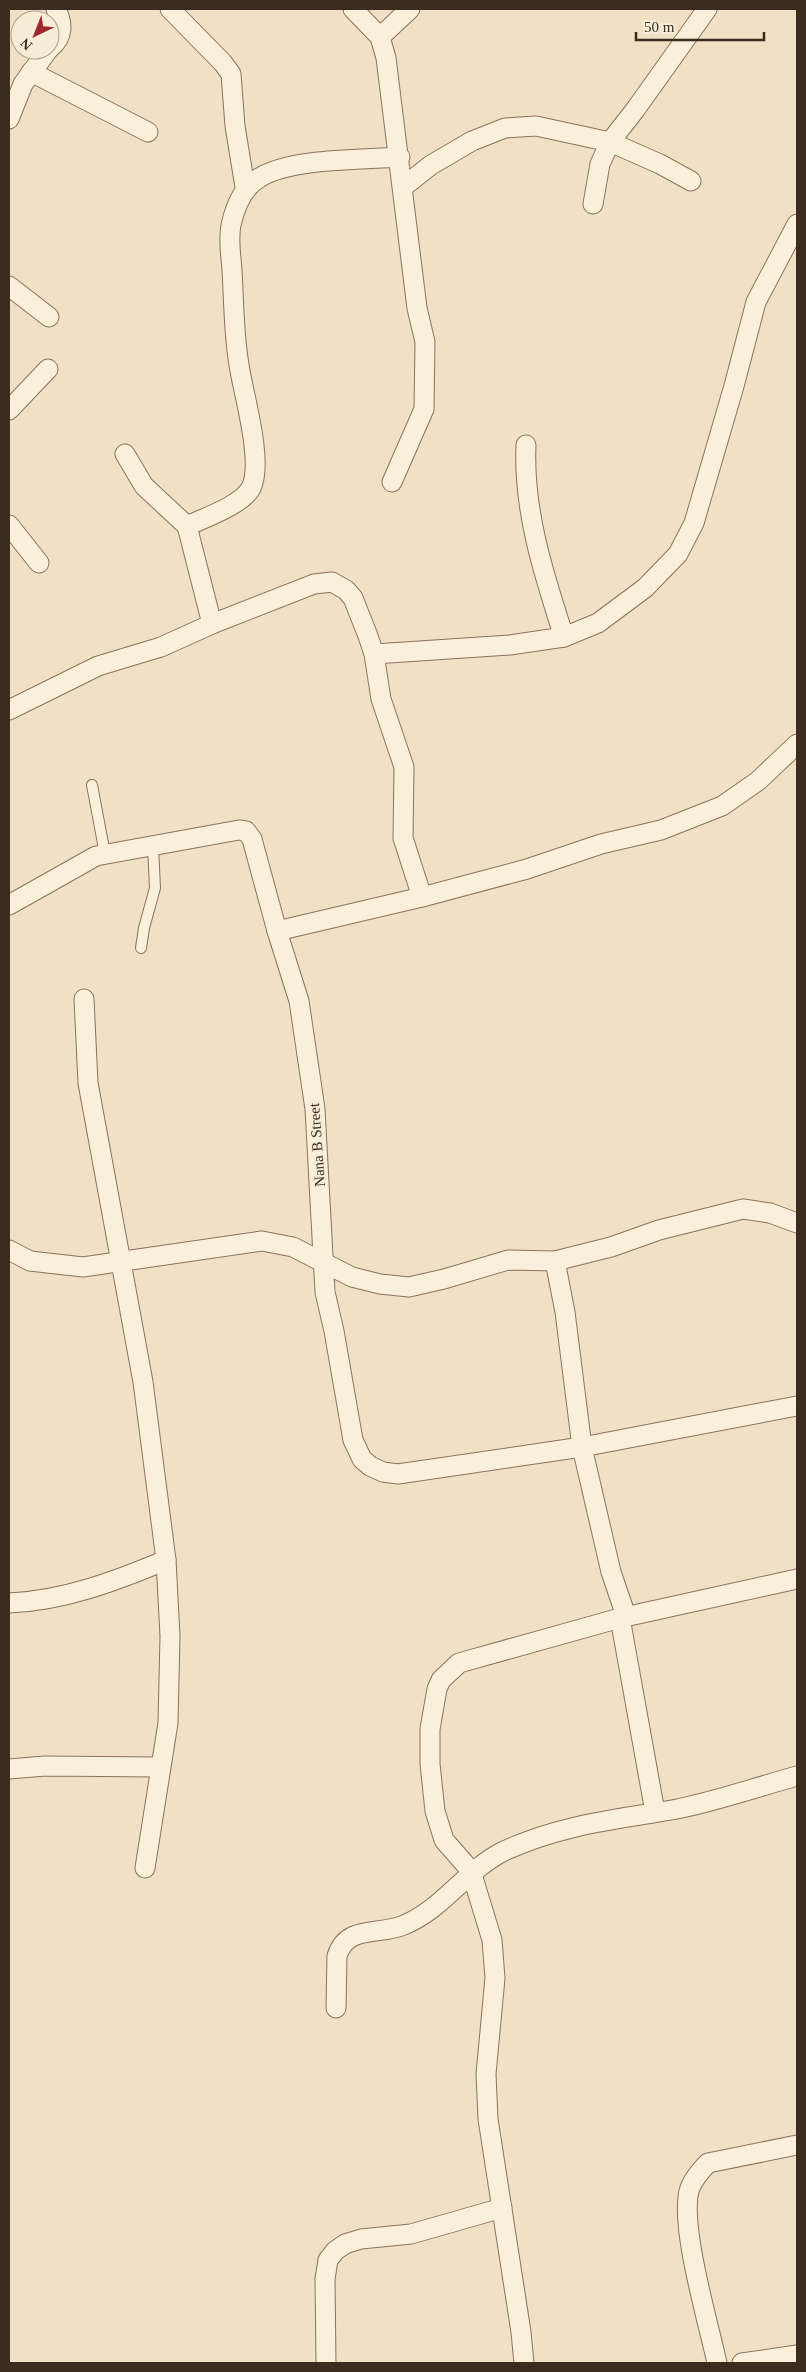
<svg xmlns="http://www.w3.org/2000/svg" width="806" height="2372" viewBox="0 0 806 2372" font-family="Georgia,serif">
<rect width="100%" height="100%" fill="#f0e1c6"/>
<g fill="none" stroke-linecap="round" stroke-linejoin="round">
<g stroke="#8c725b" stroke-width="12">
<g id="lane">
<path d="M92,785L105,854"/>
<path d="M141,948L144,928L155,888L153,846"/>
</g>
</g>
<g stroke="#8c725b" stroke-width="21">
<g id="street">
<path d="M170,9L223,63L231,74L235,126L245,187"/>
<path d="M353,9L380,37L386,58L417,308L425,342L424,409L392,482"/>
<path d="M380,37L410,9"/>
<path d="M50,48C64,37 63,23 56,9"/>
<path d="M31,72L148,132"/>
<path d="M9,119L23,84L48,50"/>
<path d="M403,187L431,165L472,141L505,128L536,126L610,142L660,164L691,181"/>
<path d="M593,204L600,164L610,142L635,110L707,9"/>
<path d="M9,286L49,317"/>
<path d="M9,410L48,369"/>
<path d="M526,445C523,511 544,575 564,637"/>
<path d="M125,454L144,486L187,526L212,624"/>
<path d="M9,525L39,563"/>
<path d="M187,526C204,518 242,505 251,488C263,464 246,403 241,376C234,341 234,306 232,270C231,256 228,240 231,225C235,207 242,188 259,178C291,158 361,160 400,157"/>
<path d="M374,654L510,645L564,637L598,623L645,588L678,554L694,523L734,386L756,302L797,224"/>
<path d="M9,710L98,666L161,647L212,624L314,584L332,582L346,590L353,598L368,636L374,654L381,699L404,767L403,838L422,897"/>
<path d="M9,905L96,856L239,830L246,831L252,839L277,931L299,1001L315,1109L325,1292L334,1331L353,1440L362,1459L370,1466L383,1472L398,1474L582,1447L797,1406"/>
<path d="M277,931L422,897L527,869L601,844L661,830L722,806L758,781L797,744"/>
<path d="M84,999L88,1083L143,1382L166,1560L170,1636L168,1723L145,1868"/>
<path d="M9,1250L30,1261L83,1267L262,1241L293,1247L352,1277L380,1284L409,1287L444,1279L508,1260L555,1261L611,1247L659,1230L743,1209L770,1213L797,1223"/>
<path d="M555,1261L565,1312L582,1447L611,1572L626,1616"/>
<path d="M9,1603C63,1601 116,1581 166,1560"/>
<path d="M620,1618L655,1812"/>
<path d="M9,1769L45,1766L159,1767"/>
<path d="M336,2008L337,1956C347,1924 379,1936 404,1925C443,1909 466,1870 504,1851C563,1824 615,1820 677,1809C717,1801 757,1787 797,1776"/>
<path d="M326,2363L325,2279L328,2260L335,2251L345,2244L361,2239L411,2234L502,2208"/>
<path d="M524,2363L521,2332L488,2119L486,2074L495,1978L492,1940L471,1871L444,1840L435,1811L430,1764V1729L437,1689L441,1680L459,1663L620,1618L797,1579"/>
<path d="M717,2363C709,2325 678,2221 690,2188C694,2178 700,2171 708,2163L797,2145"/>
<path d="M742,2363L797,2355"/>
</g>
</g>
<use href="#lane" stroke="#faefda" stroke-width="10"/>
<use href="#street" stroke="#faefda" stroke-width="19"/>
</g>
<g text-anchor="middle" dominant-baseline="central" stroke-width="4.5" stroke-linejoin="round" paint-order="stroke">
<g font-size="15" fill="#3c2b1f" stroke="#f7ecd6">
<text transform="translate(317 1145) rotate(-94)">Nana B Street</text>
</g>
</g>
<rect width="806" height="2372" fill="none" stroke="#3c2b1f" stroke-width="20"/>
<g transform="translate(35 35) rotate(223)"><circle r="24" fill="#f7ecd6" stroke="#ac9f8d"/>
<path d="M0-4L9 19L0 12L-9 19Z" fill="#9e2830"/>
<text y="-8" font-size="14" font-weight="bold" text-anchor="middle" fill="#3c2b1f">N</text>
</g>
<path d="M636 32v8h128v-8" fill="none" stroke="#3c2b1f" stroke-width="2.5"/>
<text x="644" y="32" font-size="15" fill="#3c2b1f" stroke="#f7ecd6" stroke-width="4" paint-order="stroke">50 m</text>
</svg>
